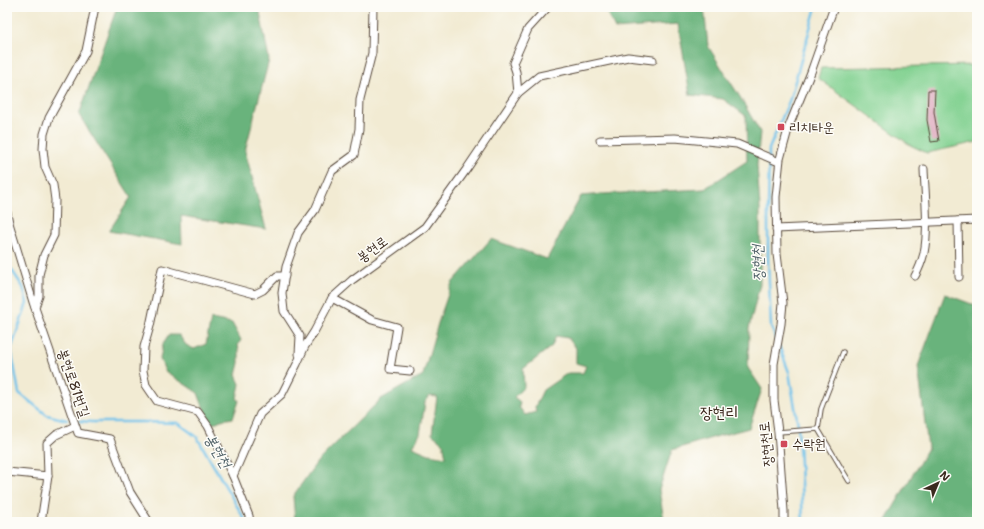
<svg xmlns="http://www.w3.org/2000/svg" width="984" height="529" viewBox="0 0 984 529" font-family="'Shantell Sans','Poor Story',sans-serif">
<rect width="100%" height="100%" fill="#fdfcf7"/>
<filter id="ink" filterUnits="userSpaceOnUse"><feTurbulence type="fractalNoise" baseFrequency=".025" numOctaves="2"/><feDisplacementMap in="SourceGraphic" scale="8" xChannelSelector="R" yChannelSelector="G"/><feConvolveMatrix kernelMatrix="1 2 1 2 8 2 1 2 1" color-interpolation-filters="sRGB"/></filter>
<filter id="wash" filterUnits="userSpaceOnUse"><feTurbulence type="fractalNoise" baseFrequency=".012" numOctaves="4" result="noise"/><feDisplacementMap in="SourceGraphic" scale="16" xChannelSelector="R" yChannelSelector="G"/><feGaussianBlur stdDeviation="0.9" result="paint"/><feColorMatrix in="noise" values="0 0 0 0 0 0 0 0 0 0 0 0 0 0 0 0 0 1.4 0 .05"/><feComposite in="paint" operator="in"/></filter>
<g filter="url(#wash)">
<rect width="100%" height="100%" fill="#f2ebd3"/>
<path fill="#82d191" stroke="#5e7e58" d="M977,65V142L927,153L910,145L818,78L821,68Z"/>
<g fill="#69b37b" stroke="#526e4c" fill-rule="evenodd">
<path d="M117,7H259L269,60L245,151L266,229L181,216L182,244L109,231L131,197L79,115Z"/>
<path d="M607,7H704L708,46L724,72L740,97L760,132L757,165L760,208V284L749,328L748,368L762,389L749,428L715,437L672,450L659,490L664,520L653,522H295L293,496L317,462L381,399L423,375L439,320L452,283L491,239L547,259L581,196L603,194L704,189L747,161L746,116L723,99L690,95L678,24L615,29L605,9ZM556,336L568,338L576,348V363L586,366L583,373H568L543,390L535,407L536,412L525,415L519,407L520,402L514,397L524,387L523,369L552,346ZM430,396L437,397L432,434L443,443L446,457L429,454L412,447L420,434L425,402Z"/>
<path d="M945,294L977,306V522H885L928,448L918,366Z"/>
<path d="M211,319L232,323L241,340L238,345L239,351V363L236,375L240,384L237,398L239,401L233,418L221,420L212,424L204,409L198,393L165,371L160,359L163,344L169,335H179L186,345L194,349L206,344Z"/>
</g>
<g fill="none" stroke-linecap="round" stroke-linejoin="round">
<g stroke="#6fc2eb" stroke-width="2.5">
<path d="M7,263L23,287L27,303L11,349L19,393L47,415L67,420"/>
<path d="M776,340L771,326L768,261V213L769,149L790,99L816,7"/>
<path d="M779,346L789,372L798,425L803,522"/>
<path d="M80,421L92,422H144L178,423L197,437L245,520"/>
</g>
</g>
<g id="blocks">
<path fill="#daa0b8" d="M928,90H935L934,112L936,124L939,141L931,142L927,120Z"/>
</g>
</g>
<g filter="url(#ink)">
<use href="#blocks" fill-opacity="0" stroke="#564739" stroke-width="1"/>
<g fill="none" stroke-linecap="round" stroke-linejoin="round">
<g stroke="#564739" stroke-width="5.5">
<g id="lane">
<path d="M818,429L849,481"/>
<path d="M778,432L818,429L821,409L843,352"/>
</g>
</g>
<g stroke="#564739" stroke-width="9">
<g id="street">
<path d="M518,93L539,76L628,57L653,60"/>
<path d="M600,140L675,138L737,144L779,162"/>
<path d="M7,213L9,223"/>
<path d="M958,221L959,277"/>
<path d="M7,223H9L33,302L78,433L110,439L130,492L149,522"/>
<path d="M776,229L977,220"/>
<path d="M915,276C919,269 922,261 924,253C929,228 925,195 924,169"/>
<path d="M332,298L372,320L397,327L390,369L410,371"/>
<path d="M35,307L39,296V275L44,255L54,235L55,200L53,185L45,167L43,149L44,134L49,118L86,51L95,7"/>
<path d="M299,354L300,336L284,311L282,293L286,267L298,233L315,210L332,171L354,155L359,129L360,100L372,53L373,7"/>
<path d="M7,472L48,476L47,443L56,435L75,426"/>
<path d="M233,476L208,426L198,412L157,401L146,385L143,371L144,347L150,326L162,269L255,294L263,290L277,276H285"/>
<path d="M41,522L48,476"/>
<path d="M250,522L249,516L233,476L260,414L282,394L297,364L305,346L314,332L332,298L352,280L425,227L466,170L518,93L516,72L513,63L528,29L548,7"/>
<path d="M784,522V511L778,432L774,400V364L781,324L783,303L777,254L776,197L780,159L789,126L811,72L834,7"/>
</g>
</g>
<use href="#lane" stroke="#fff" stroke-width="3.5"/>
<use href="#street" stroke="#fff" stroke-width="7"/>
</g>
</g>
<g fill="#d1495b" stroke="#fdfcf7" stroke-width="1.5">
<rect x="777" y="123" width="8" height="8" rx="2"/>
<rect x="780" y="440" width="8" height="8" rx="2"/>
</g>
<g text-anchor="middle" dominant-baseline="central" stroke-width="3" stroke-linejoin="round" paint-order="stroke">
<g font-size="14" fill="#3b2a1e" stroke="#fdfcf7" text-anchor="start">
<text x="789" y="127">리치타운</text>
<text x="792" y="444">수락원</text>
</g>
<g font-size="14" fill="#3b2a1e" stroke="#fdfcf7">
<text transform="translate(372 249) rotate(-36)">봉현로</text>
<text transform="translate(74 383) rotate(71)">봉현로81번길</text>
<text transform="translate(766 444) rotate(-96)">장현천로</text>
</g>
<g font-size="15" font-style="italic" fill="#4d5f66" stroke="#fdfcf7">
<text transform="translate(758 263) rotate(-92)">장현천</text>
<text transform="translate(218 451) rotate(59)">봉현천</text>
</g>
<g font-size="16" fill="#3b2a1e" stroke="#fdfcf7">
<text x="719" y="412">장현리</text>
</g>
</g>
<rect width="984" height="529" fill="none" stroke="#fdfcf7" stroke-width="24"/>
<g transform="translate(938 483) rotate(44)" stroke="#fdfcf7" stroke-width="3" paint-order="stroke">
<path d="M0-3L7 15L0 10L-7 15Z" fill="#3b2a1e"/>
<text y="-6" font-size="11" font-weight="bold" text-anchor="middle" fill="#3b2a1e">N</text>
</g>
</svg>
